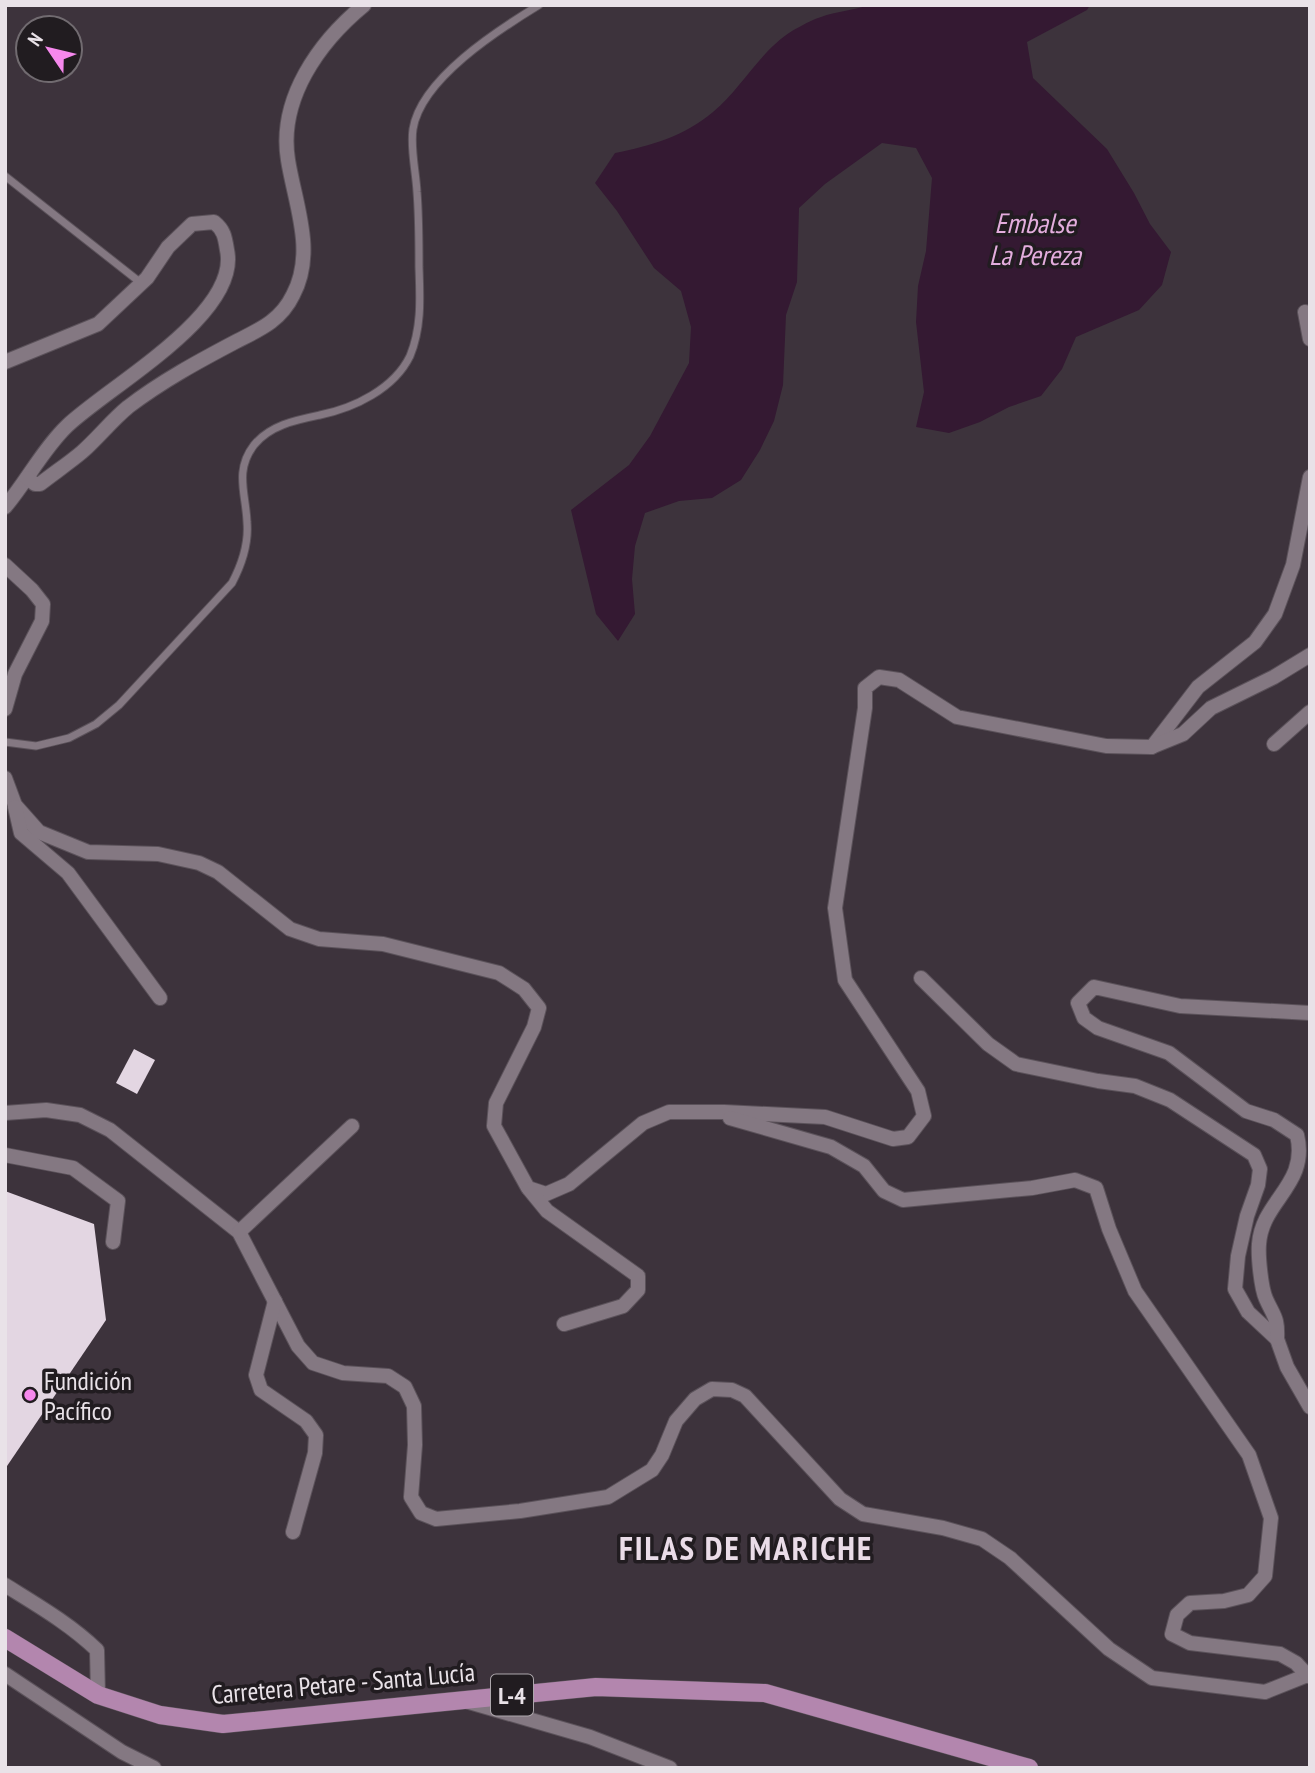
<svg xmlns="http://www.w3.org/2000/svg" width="1315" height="1773" viewBox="0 0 1315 1773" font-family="'PT Sans Narrow',sans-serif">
<rect width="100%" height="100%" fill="#3d333c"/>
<path fill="#341932" d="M868,5H1090L1087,10L1027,42L1033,78L1107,149L1134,193L1150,224L1171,252L1162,285L1139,310L1076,337L1062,369L1041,396L1009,407L980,422L949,433L916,427L924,392L916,322L918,286L926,251L932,178L916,148L882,143L825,184L799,208L797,282L786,315L783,385L774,421L760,450L741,480L712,498L679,501L645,513L635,546L632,579L635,614L618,641L596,614L571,510L629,465L650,436L689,363L691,327L681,291L654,268L617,211L595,183L615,153C650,146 685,136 713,112C742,88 760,51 792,31C801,26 811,20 821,17C836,11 853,11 868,5Z"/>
<g fill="#e3d6e2">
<path d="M134,1049L155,1060L137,1094L116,1083Z"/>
<path d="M5,1191L94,1224L106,1320L5,1469Z"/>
</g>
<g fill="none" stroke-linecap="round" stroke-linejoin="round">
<g stroke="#5b525a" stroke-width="9">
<g id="service">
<path d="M5,176L141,283"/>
<path d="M5,742L36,746L69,738L96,724L119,705L232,583C242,564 249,544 247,522C246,494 234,471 254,445C270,425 296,420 320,415C354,408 394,389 410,356C422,327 420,297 419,267C419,242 419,217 417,192C416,172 410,148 413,129C421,79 498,30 539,5"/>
</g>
</g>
<g stroke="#5b525a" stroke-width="16">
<g id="minor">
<path d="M1305,312L1310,339"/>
<path d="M5,362L98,324L147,278L168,247L192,224L214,222C224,230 225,237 227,250C241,314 109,386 67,426C43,449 27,481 5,507"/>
<path d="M27,478L35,484H40C54,473 69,463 82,452C98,438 112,420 128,407C162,381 199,361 237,341C261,329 281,320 293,295C316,252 295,204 288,160C278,99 319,42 364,5"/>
<path d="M5,565L32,590L43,604L42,621L15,674L5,709"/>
<path d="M1274,744L1310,712"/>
<path d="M1152,747L1198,687L1255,642L1275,614L1293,565L1310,477"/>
<path d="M5,778L15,805L39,832L88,852L158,854L199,863L218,872L290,929L319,939L383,944L499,973L524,989L539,1008L534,1027L496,1103L494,1126L528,1188L546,1194L569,1184L643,1123L669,1112H724L825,1117L893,1139L908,1137L924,1116L918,1091L845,980L835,908L865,708V688L879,677L899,680L957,717L1106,746L1151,747L1183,734L1211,708L1274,677L1310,655"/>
<path d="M15,807L21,833L68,873L160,998"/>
<path d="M921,978L988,1044L1016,1064L1098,1081L1135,1086L1170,1100L1254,1155L1260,1169L1258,1185L1247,1216L1238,1256L1235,1289L1248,1312L1277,1339L1287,1367L1310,1407"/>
<path d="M5,1113L46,1110L80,1115L110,1130L239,1232L298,1346L313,1363L343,1373L388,1376L405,1387L414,1406L415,1445L411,1497L421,1513L436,1519L520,1511L608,1497L652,1470L662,1455L676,1421L695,1399L712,1389L732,1390L745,1396L840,1499L863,1514L943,1528L982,1539L1010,1558L1109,1649L1152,1678L1265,1692L1310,1674"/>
<path d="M730,1118L831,1147L864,1166L884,1191L903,1200L1032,1188L1075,1180L1096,1188L1109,1229L1135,1291L1249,1455L1271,1518L1265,1576L1248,1595L1224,1601L1190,1603L1177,1615L1172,1634L1190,1643L1280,1654L1296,1663L1308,1676"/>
<path d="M5,1155L73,1168L118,1201L113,1242"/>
<path d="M529,1189L547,1211L638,1276V1290L623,1306L564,1324"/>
<path d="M239,1232L352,1126"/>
<path d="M275,1301L256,1375L261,1390L306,1421L316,1435L315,1453L293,1532"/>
<path d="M1277,1339C1278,1317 1274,1317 1266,1299C1261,1288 1258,1256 1259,1244C1262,1200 1309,1185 1297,1135L1274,1120L1246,1111L1169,1053L1098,1028L1084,1018L1078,1003L1094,987L1180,1006L1310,1013"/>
<path d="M5,1585C37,1605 70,1624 97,1650L98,1695"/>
<path d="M5,1674L122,1752L154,1768"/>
<path d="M469,1702L590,1737L670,1768"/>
</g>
</g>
<g stroke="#5b525a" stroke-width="19">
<path id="primary" d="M5,1638L98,1695L160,1715L223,1724L596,1687L765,1693L1029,1768"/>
</g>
<use href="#service" stroke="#847882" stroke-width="7"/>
<use href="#minor" stroke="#847882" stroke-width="14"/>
<use href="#primary" stroke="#b386ae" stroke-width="18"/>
</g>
<circle fill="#f688ed" stroke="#211c20" stroke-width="2.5" cx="30" cy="1395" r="7"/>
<g text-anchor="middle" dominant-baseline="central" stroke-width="7" stroke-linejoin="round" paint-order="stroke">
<rect fill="#211c20" stroke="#ada7ac" stroke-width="2" x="491" y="1674.5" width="42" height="41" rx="5"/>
<g font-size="24" font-weight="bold" fill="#e9e2e8">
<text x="512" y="1695">L-4</text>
</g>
<g font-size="26" fill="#e9e2e8" stroke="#211c20" text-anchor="start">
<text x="44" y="1380">Fundición<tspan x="44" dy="30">Pacífico</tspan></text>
</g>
<g font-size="26" fill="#e9e2e8" stroke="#211c20">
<text transform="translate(343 1683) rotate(-5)">Carretera Petare - Santa Lucía</text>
</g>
<g font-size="28" font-style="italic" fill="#e3addd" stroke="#211c20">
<text x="1035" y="222">Embalse<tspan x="1035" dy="32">La Pereza</tspan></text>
</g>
<g font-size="33" font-weight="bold" letter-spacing="2" fill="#eadce8" stroke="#211c20">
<text x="746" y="1547">FILAS DE MARICHE</text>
</g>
</g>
<rect width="1315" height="1773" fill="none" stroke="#e9e2e8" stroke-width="14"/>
<g transform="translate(49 49) rotate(305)"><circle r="33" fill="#211c20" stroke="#716b70" stroke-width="2"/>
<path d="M0-5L12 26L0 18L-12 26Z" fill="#f688ed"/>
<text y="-10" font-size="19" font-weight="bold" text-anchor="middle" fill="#e9e2e8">N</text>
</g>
</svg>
